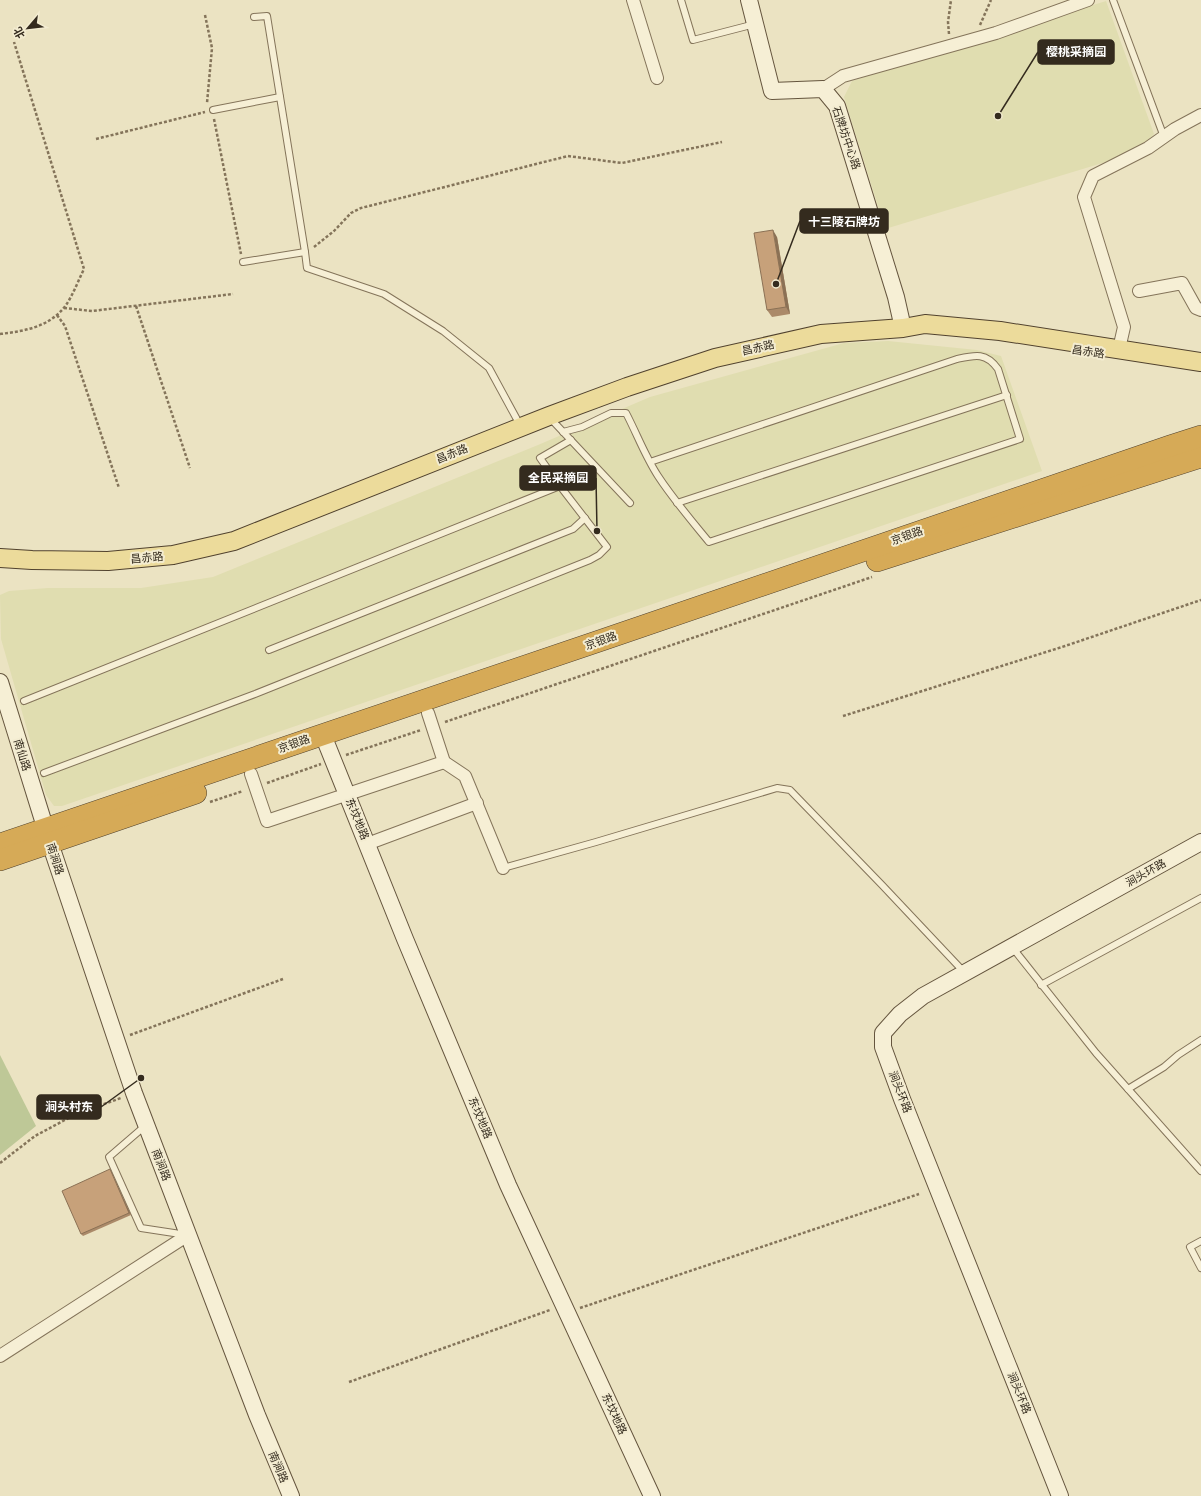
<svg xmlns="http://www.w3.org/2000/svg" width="1201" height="1496" viewBox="0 0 1201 1496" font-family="Bitter,'Noto Sans SC',serif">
<rect width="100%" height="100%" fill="#ebe3c2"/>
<g fill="#e0ddb0">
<path d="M1106,1L1154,134L1146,144L1109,161L885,229L844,97L852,81Z"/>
<path d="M888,341L977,350L1001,356L1042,471L62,806H54L46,795L1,639L0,595L9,591L48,588H141L213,577L538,445L650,397L844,343Z"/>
</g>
<path fill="#bec897" d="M0,1055L36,1126L0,1155Z"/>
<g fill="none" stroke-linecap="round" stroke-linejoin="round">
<g stroke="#84745a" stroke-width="8">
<g id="lane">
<path d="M681,0L693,40L755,24"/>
<path d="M1113,0L1164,137"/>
<path d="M254,17L267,16L305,252"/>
<path d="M213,110L280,97"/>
<path d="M243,262L305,252L307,268L384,294L443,331L489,368L520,425"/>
<path d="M550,418L630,503"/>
<path d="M563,432L582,427L611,413H626C637,434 645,456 658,476C673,499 691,520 709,542L1020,439L998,369C986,352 975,355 957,359L650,462"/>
<path d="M560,486L540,458L571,440"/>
<path d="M677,503L1007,395"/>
<path d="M269,650L573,529L585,518"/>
<path d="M24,701L560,486L607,547L599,555L590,560L255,694L44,773"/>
<path d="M503,868L596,842L777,788L790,790L882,885L964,972"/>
<path d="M1012,947L1096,1053L1201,1171"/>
<path d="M1041,985L1201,898"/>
<path d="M1128,1089L1164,1067L1178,1055L1201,1040"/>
<path d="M145,1126L109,1157L141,1228L187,1235"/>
<path d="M1201,1241L1190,1247L1201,1268"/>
</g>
</g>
<g stroke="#84745a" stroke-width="14">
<g id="street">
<path d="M633,0L657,78"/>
<path d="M823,89L843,76L996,33L1088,0"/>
<path d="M1139,291L1182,283L1196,308L1201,310"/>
<path d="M1119,349L1124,327L1084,197L1093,176L1148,148L1175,129L1201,115"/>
<path d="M444,762L465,776L503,868"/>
<path d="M251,774L267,821L444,762L428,713"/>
<path d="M367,844L477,803"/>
<path d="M0,1356L188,1235"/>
</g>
</g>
<g stroke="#65553e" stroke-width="18">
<g id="secondary">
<path d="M749,0L772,91L823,89L837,106L896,297L903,328"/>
<path d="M0,682L50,843L134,1093L257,1415L291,1496"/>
<path d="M323,735L405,939L508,1185L652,1496"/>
<path d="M1060,1496L902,1099L883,1047V1033L900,1014L923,996L1201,842"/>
</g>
</g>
<g stroke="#51422e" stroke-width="20">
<path id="primary" d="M0,558L32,560L108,561L173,555L234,541L549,416L627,387L715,358L821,334L903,328L925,324L1000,331L1201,362"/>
</g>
<g stroke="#51422e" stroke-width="22">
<g id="highway">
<path d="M877,561L1201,457"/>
<path d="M0,844L605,639L1170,446L1201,436"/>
<path d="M0,860L196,793"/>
</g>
</g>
<g stroke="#84745a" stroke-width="2.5" stroke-dasharray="3 2" stroke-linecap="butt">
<path d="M205,15L212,48L207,103"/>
<path d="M980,25L991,0"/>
<path d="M949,34L948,22L951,0"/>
<path d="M214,119L241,254"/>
<path d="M96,139L205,112"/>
<path d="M314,247L334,231L351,213L361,208L568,156L622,163L722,142"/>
<path d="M136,306L190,468"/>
<path d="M64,308L92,311L233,294"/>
<path d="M57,315L65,326L119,488"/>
<path d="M0,334C25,331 50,327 66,305C73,295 78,281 84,269L14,42"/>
<path d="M843,716L1065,646L1201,600"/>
<path d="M445,722L872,577"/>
<path d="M346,755L421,730"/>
<path d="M267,783L321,764"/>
<path d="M210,802L243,791"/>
<path d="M130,1035L283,979"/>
<path d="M0,1163L35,1136L76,1114L121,1098"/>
<path d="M580,1308L919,1194"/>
<path d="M349,1382L550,1310"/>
</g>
<use href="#lane" stroke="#f6efd5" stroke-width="6"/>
<use href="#street" stroke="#f6efd5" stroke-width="12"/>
<use href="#secondary" stroke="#f6efd5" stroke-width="16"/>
<use href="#primary" stroke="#ecdb9b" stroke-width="18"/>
<use href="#highway" stroke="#d6aa57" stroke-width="21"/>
</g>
<g fill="#ab8a69">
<path d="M777,237L790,314L772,317L767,310Z"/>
<path d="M110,1169L131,1215L83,1236L81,1234Z"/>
</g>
<g fill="#8b7155">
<path d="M773,230L777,237L790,314L786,307Z"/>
<path d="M110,1169L111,1172L131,1215L129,1213Z"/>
</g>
<g fill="#c7a17a" stroke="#8b7155">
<path d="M773,230L786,307L767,310L754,233Z"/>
<path d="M110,1169L129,1213L81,1234L62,1191Z"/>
</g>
<g text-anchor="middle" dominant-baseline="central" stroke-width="4" stroke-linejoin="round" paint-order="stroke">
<g font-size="11" fill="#342b1e" stroke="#f3ecd1">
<text transform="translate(846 138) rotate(71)">石牌坊中心路</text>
<text transform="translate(758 348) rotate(-13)">昌赤路</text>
<text transform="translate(1088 352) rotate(9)">昌赤路</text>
<text transform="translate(452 454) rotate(-22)">昌赤路</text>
<text transform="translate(907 536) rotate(-19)">京银路</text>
<text transform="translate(147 558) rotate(-5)">昌赤路</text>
<text transform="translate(601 641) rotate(-19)">京银路</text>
<text transform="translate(294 744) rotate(-19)">京银路</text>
<text transform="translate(22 755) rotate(73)">南仙路</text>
<text transform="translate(357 819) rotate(68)">东坟地路</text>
<text transform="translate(55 859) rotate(72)">南涧路</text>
<text transform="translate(1146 873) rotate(-29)">涧头环路</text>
<text transform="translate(900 1092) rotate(69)">涧头环路</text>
<text transform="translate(480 1118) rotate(67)">东坟地路</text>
<text transform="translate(161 1165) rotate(69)">南涧路</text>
<text transform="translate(1019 1393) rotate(68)">涧头环路</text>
<text transform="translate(614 1414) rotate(65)">东坟地路</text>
<text transform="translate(278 1467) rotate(67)">南涧路</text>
</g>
</g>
<path fill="none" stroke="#342b1e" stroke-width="1.5" d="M998 116L1038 52M776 284L800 221M597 531L596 478M141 1078L101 1107"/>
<g fill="#342b1e" stroke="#f3ecd1" stroke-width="1.5">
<circle cx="998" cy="116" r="4"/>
<circle cx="776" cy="284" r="4"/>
<circle cx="597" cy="531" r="4"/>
<circle cx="141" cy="1078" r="4"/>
</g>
<g fill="#342b1e" stroke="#342b1e" stroke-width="1.5">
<rect x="1038" y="40" width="76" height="24" rx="4"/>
<rect x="800" y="209" width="88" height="24" rx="4"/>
<rect x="520" y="466" width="76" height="24" rx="4"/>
<rect x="37" y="1095" width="64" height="24" rx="4"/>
</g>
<g font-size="12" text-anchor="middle" font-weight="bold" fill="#fff">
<text x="1076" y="56">樱桃采摘园</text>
<text x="844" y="226">十三陵石牌坊</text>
<text x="558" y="482">全民采摘园</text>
<text x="69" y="1111">涧头村东</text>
</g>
<g transform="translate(28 28) rotate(242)" stroke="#f3ecd1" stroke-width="3" paint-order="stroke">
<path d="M0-3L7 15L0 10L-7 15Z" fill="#342b1e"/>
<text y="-6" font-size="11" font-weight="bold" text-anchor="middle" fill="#342b1e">北</text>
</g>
</svg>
